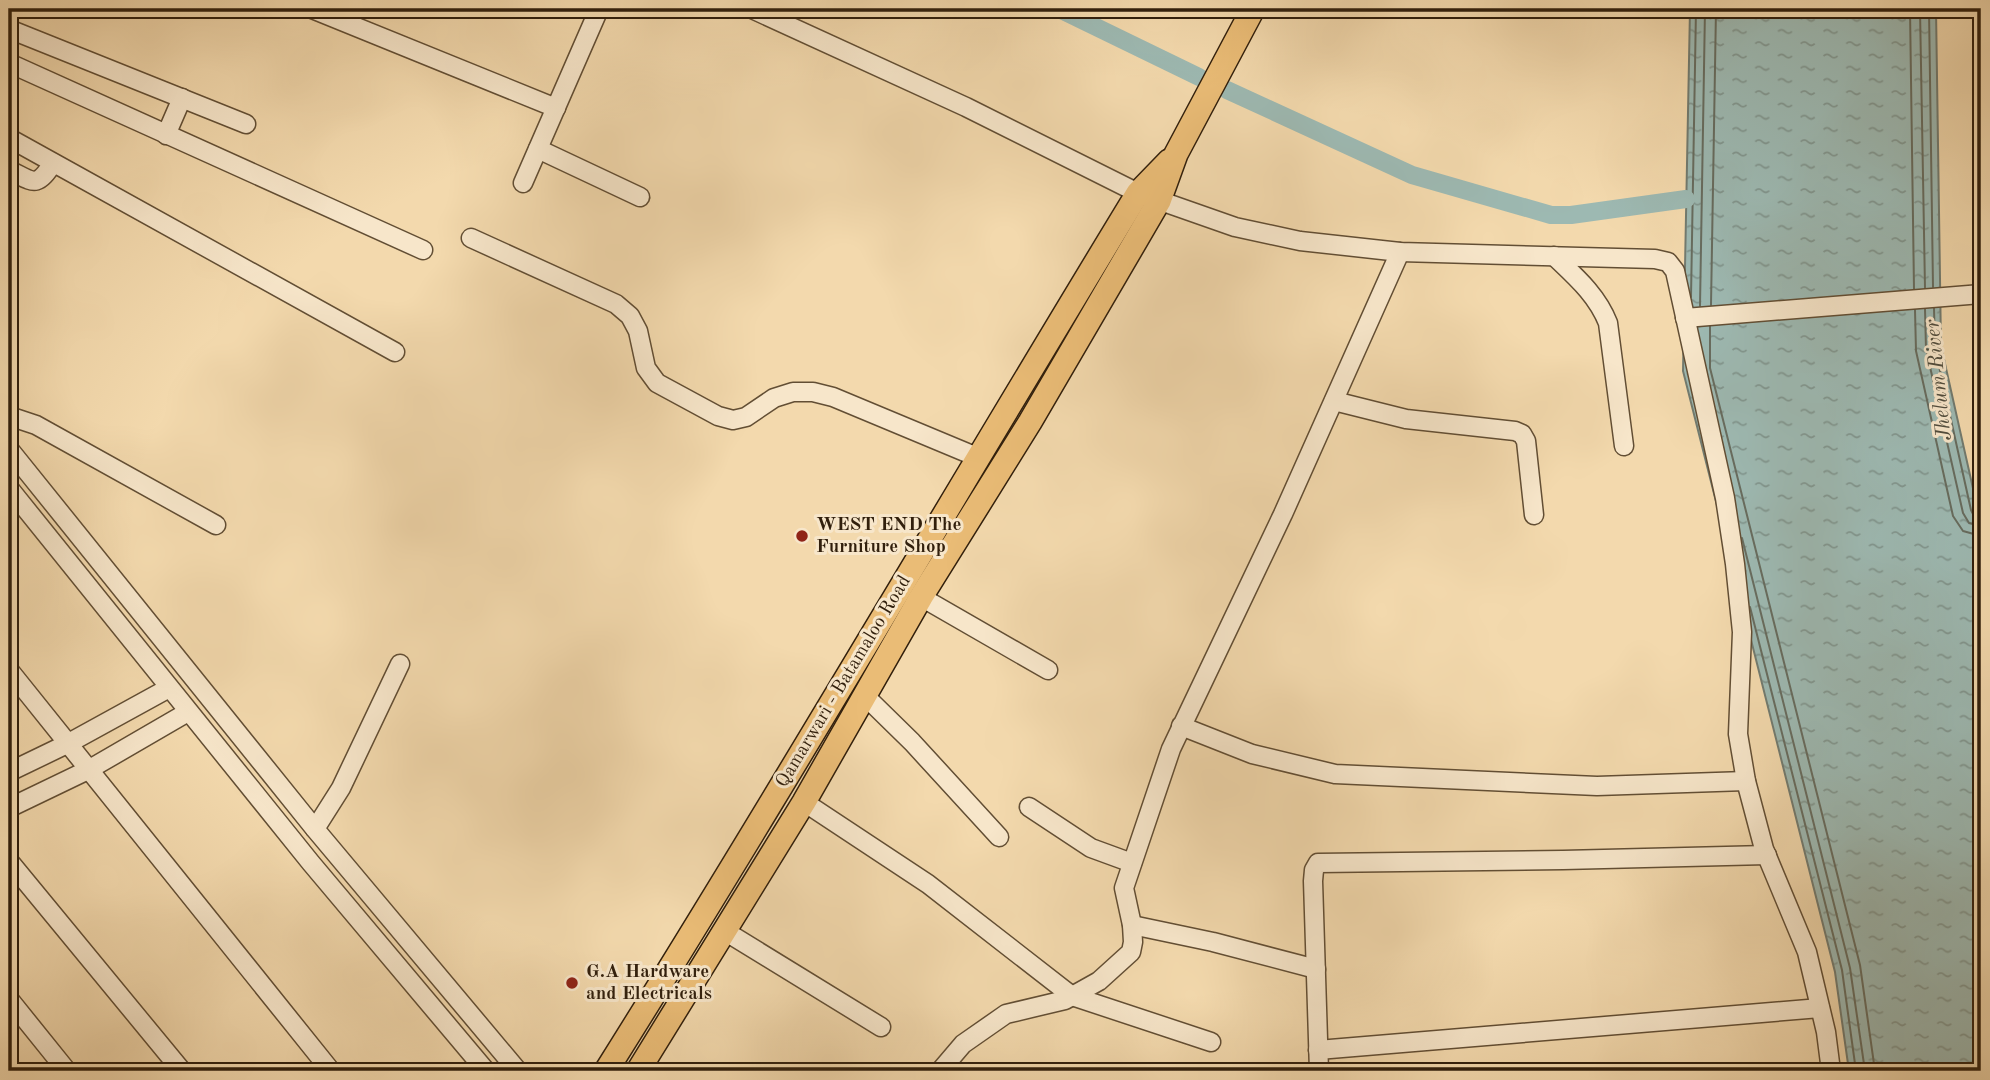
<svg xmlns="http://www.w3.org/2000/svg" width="1990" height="1080" viewBox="0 0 1990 1080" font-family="'Old Standard TT',serif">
<defs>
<pattern id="water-ripples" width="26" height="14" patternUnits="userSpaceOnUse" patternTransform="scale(1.75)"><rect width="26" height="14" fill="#9db9b2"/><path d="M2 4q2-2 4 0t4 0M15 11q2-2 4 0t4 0" fill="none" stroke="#81968f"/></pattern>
</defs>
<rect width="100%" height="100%" fill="#f3d9ad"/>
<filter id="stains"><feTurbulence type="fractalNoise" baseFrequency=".00286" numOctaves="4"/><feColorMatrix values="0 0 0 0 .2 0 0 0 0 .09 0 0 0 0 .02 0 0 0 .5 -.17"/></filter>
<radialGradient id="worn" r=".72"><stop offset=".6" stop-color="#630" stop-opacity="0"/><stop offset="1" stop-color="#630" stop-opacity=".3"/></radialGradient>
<path fill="url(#water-ripples)" stroke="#727b70" stroke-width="2" d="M1690,9H1936L1941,346L1981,524V1071H1849L1835,972L1683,371Z"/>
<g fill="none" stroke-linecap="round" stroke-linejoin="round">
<g stroke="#676c5f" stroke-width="2">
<path d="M1910,9L1914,289"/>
<path d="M1920,9L1925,288"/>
<path d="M1929,9L1933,287"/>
<path d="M1691,297L1696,9"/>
<path d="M1711,305L1716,9"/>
<path d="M1700,306L1705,9"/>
<path d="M1934,308L1935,348L1971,510L1974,516L1981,517"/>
<path d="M1925,309L1926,349L1963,513L1969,523L1981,526"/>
<path d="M1915,310L1916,351L1953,516L1963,531L1981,536"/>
<path d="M1710,326V368L1860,965L1875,1071"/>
<path d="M1742,538L1850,968L1865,1071"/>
<path d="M1750,607L1842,970L1856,1071"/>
</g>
<g stroke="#9db9b2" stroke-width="18">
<path d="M1059,9L1199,77"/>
<path d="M1227,90L1412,175L1551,215H1571L1686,199"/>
</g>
<g stroke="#624e34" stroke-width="21">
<g id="minor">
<path d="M312,9L556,108"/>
<path d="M752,9L966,107L1138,193L1235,227L1300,241L1400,252L1655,259L1668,262L1675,271L1725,498L1735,564L1742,632L1738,734L1746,781L1764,849L1807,952L1826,1032L1831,1071"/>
<path d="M9,29L246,124"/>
<path d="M9,63L423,250"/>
<path d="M166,135L182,98"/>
<path d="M9,138L395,352"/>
<path d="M538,149L640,197"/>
<path d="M9,170C34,182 36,189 53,163"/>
<path d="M523,183L599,9"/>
<path d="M471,238L616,304L630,316L638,331L646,368L657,383L718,416L733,420L746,417L774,398L793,392H813L833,397L977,457"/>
<path d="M1554,256C1576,277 1597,295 1608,323L1624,446"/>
<path d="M1685,318L1981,294"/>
<path d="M1334,401L1406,419L1515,431L1522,434L1526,441L1534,515"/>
<path d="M9,416L36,425L216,525"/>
<path d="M9,449L315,829L518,1071"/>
<path d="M9,488L311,863L486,1071"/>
<path d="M921,597L1048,670"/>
<path d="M9,670L331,1071"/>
<path d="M864,695L912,742L999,837"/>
<path d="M1181,726L1252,754L1335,774L1597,786L1746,781"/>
<path d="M9,772L67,744L169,688"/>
<path d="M804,802L928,884L1072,996L1211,1042"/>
<path d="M1029,807L1091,848L1132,863"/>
<path d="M9,808L88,770L188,712"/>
<path d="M315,829L341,788L400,664"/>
<path d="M9,861L182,1071"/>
<path d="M1132,925L1213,942L1316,969"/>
<path d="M723,930L881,1027"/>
<path d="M9,999L67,1071"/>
<path d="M1318,1050L1820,1008"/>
<path d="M940,1071L963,1044L1006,1014L1065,1000L1099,981L1131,952L1133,942L1132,925L1124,888L1171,749L1283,514L1400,252"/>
<path d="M1319,1071L1313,881L1314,870L1318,863L1563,860L1767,855"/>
</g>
</g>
<g stroke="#311f0c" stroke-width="26">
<g id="major">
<path d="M606,1071C788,781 960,485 1138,193L1169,161"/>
<path d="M638,1071L804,802L921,597L1030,422L1124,261L1159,201L1176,154L1253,9"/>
</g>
</g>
<use href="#minor" stroke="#f7e6ca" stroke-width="18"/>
<use href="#major" stroke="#eabc76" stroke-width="23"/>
</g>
<g fill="#8f2418" stroke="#f7e6ca" stroke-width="2.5">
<circle cx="802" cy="536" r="7"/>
<circle cx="572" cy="983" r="7"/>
</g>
<g text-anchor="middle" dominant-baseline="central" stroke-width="6" stroke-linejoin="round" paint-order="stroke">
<g font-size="19" font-weight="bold" fill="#311f0c" stroke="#f7e6ca" text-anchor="start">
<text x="816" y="525">WEST END The<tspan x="816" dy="22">Furniture Shop</tspan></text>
<text x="586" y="972">G.A Hardware<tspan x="586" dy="22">and Electricals</tspan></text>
</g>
<g font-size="19" fill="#311f0c" stroke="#f7e6ca">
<text transform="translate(844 682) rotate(-59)">Qamarwari - Batamaloo Road</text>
</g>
<g font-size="21" font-style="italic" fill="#514d3e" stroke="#f7e6ca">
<text transform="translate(1939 380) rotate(-96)">Jhelum River</text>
</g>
</g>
<rect width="1990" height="1080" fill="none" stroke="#f3d9ad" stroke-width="35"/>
<rect x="10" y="10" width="1969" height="1059" fill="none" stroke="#311f0c" stroke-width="3.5"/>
<rect x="18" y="18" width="1955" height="1045" fill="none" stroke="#311f0c" stroke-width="2"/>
<rect width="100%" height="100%" filter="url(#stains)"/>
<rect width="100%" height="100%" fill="url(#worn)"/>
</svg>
